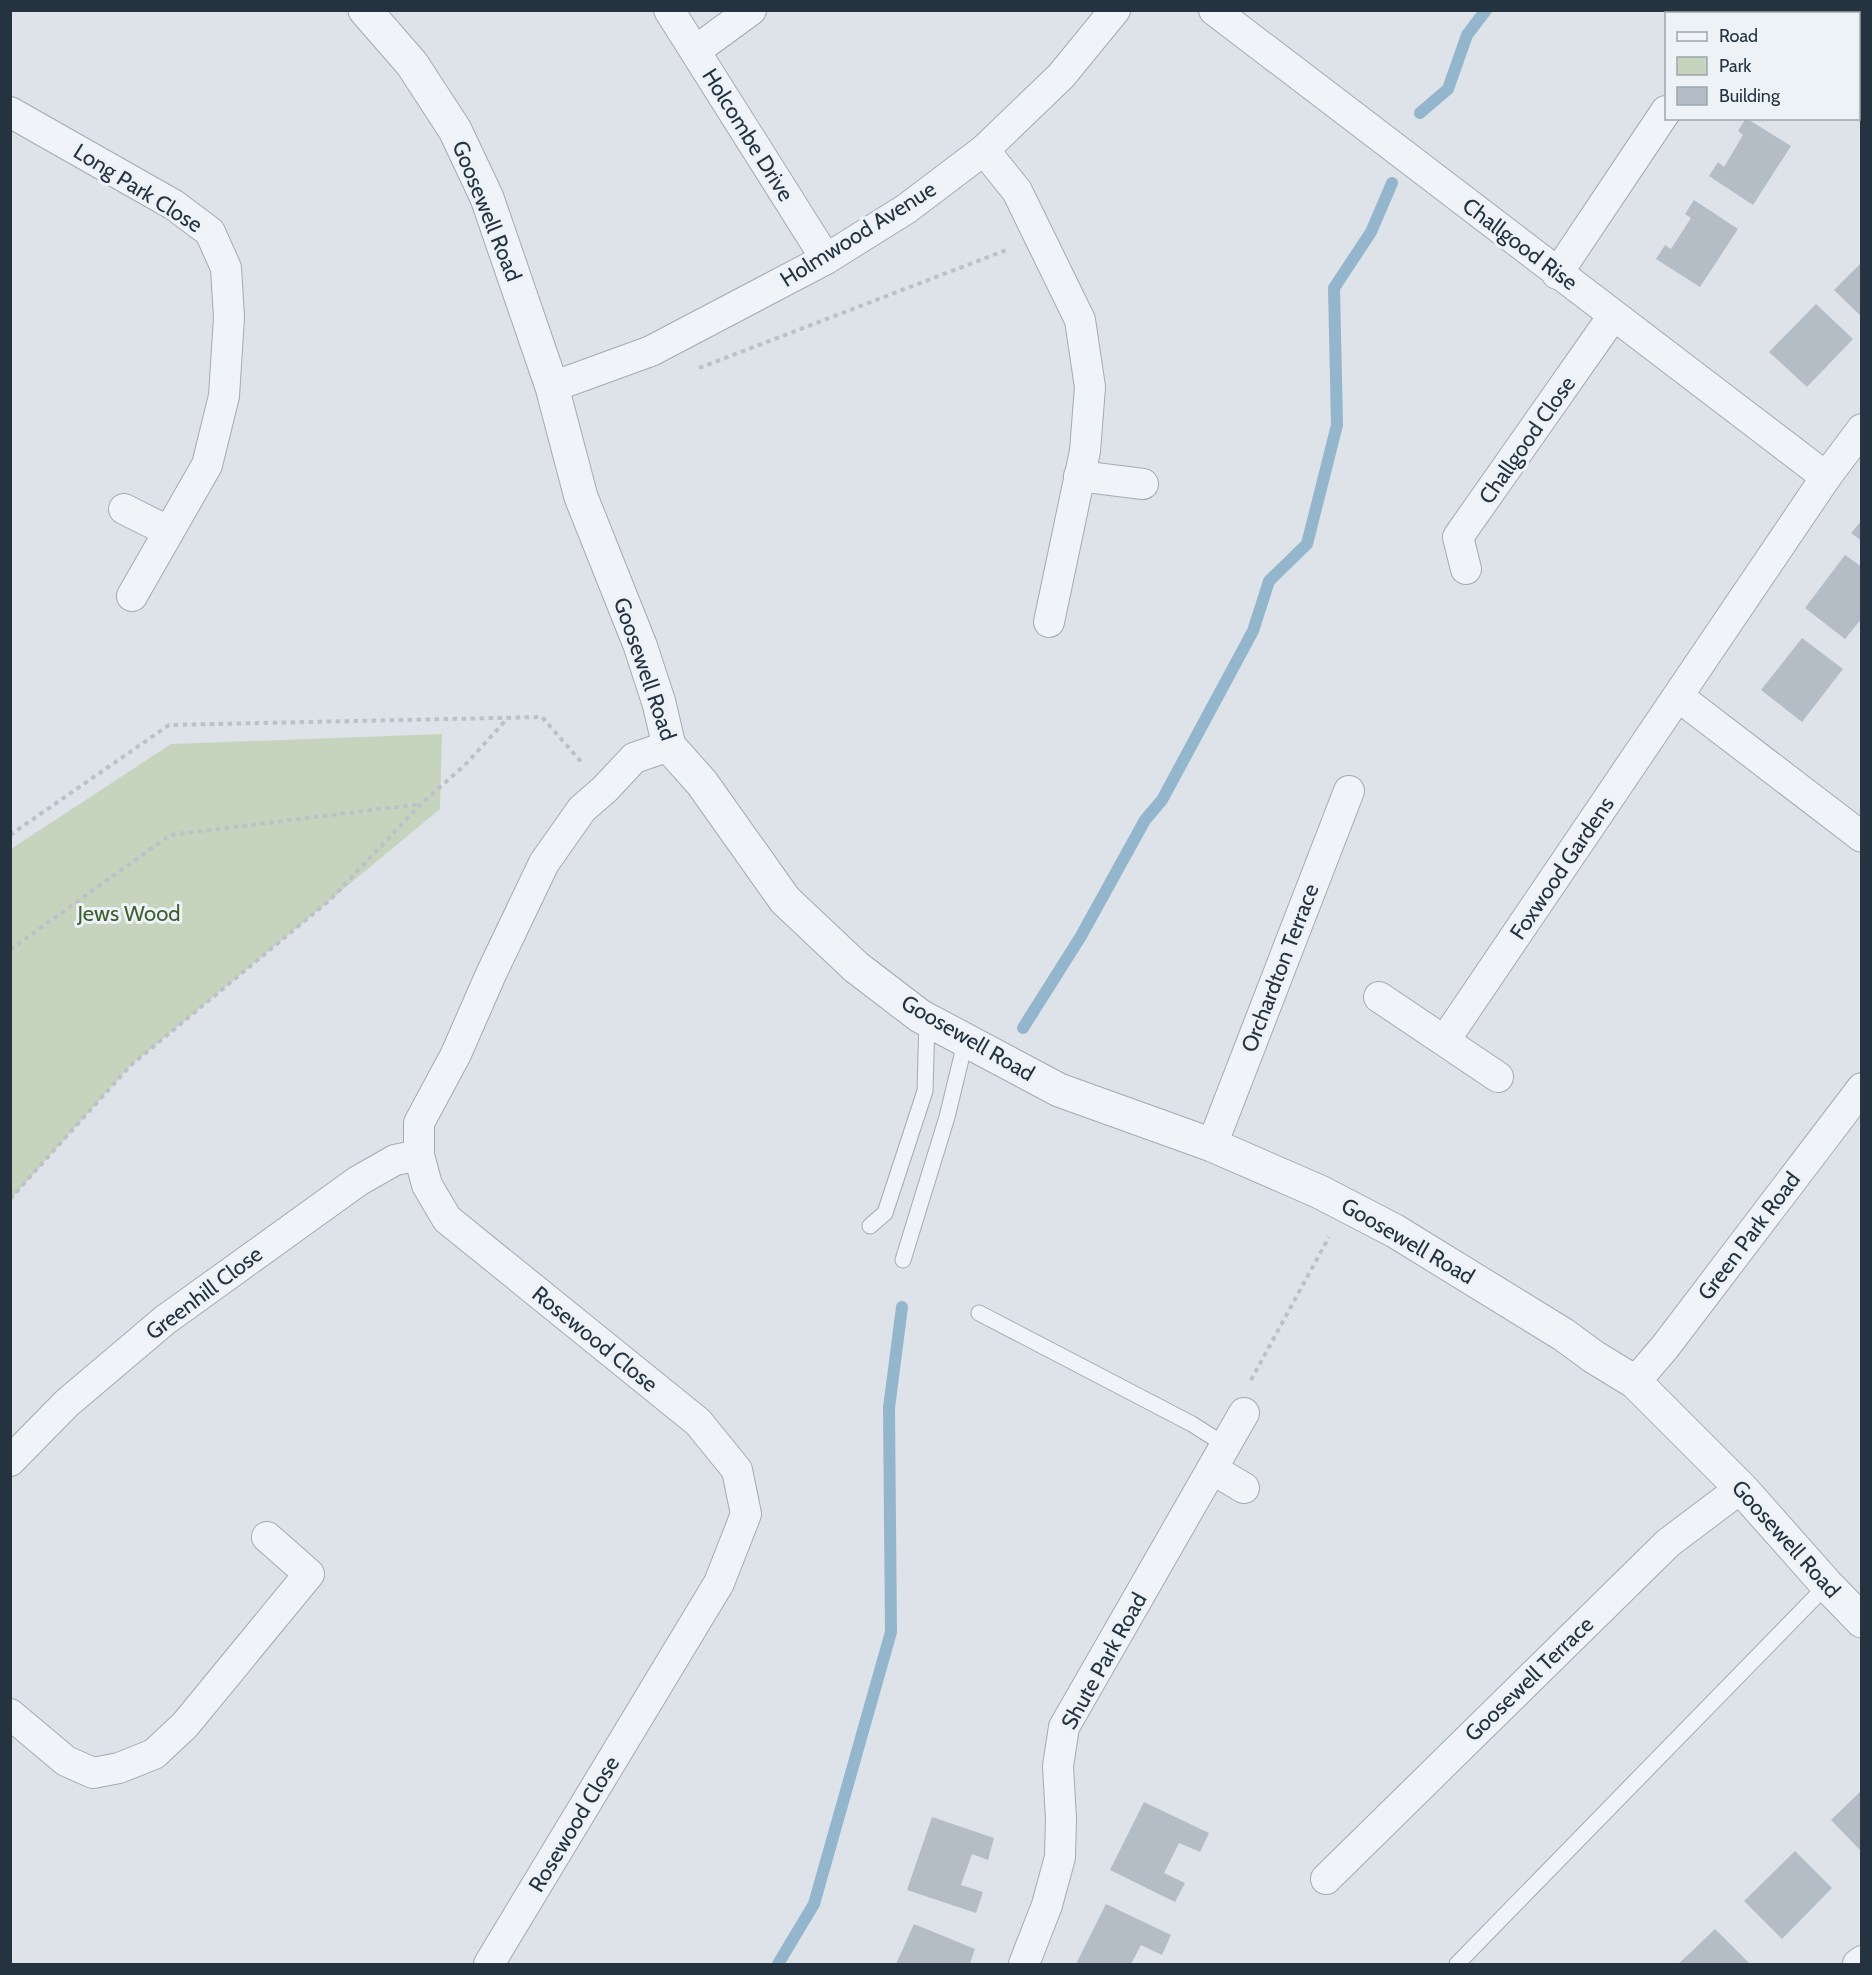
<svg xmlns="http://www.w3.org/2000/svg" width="1872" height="1975" viewBox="0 0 1872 1975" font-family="Cabin,sans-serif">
<rect width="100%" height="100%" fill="#dde3e9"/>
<path fill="#c6d4bd" d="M442,734L440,809L130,1066L11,1199V849L171,744Z"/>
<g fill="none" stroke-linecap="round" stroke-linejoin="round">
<g stroke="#94b6cd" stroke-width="12">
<path d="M1420,113L1448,89L1467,35L1486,10"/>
<path d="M1023,1028L1081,936L1145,820L1162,800L1253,631L1269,581L1307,544L1337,425L1334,288L1371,232L1392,183"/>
<path d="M778,1964L814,1904L891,1632L889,1408L902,1307"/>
</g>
</g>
<g fill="#b4bdc6">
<path d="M1830,10H1862V35L1858,33V14H1829Z"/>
<path d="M1746,118L1791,146L1753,205L1709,176L1718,162L1724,167L1743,135L1738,131Z"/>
<path d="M1694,200L1738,229L1700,287L1656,259L1665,245L1671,249L1691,218L1685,214Z"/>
<path d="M1862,262V317L1834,290Z"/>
<path d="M1816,304L1853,339L1807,387L1769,352Z"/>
<path d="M1862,520V541L1851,533Z"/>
<path d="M1845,555L1862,567V618L1845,639L1805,608Z"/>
<path d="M1802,638L1843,669L1802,722L1761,690Z"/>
<path d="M1862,1790V1852L1831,1820Z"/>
<path d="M1144,1802L1209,1833L1200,1852L1179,1843L1164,1873L1185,1883L1175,1902L1110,1870Z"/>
<path d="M932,1817L994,1838L988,1860L972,1854L961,1885L983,1892L976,1913L907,1890Z"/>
<path d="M1795,1851L1832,1888L1782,1939L1744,1901Z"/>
<path d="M1106,1904L1171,1935L1162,1955L1141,1945L1131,1964H1076Z"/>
<path d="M914,1924L975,1949L970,1964H896Z"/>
<path d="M1715,1929L1750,1964H1678L1690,1953Z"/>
</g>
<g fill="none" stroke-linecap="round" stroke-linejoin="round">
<g stroke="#a2abb3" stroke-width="17">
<g id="service">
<path d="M870,1226L885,1213L925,1091L927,1020"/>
<path d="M903,1260L947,1117L964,1047"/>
<path d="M979,1313L1192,1424L1225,1445"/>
<path d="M1457,1964L1827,1585"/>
</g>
</g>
<g stroke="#a2abb3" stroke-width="32">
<g id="minor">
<path d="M669,10L826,259"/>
<path d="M1214,10L1826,477"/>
<path d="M1732,14L1734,10"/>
<path d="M695,51L751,10"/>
<path d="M10,112L174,205L210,232L226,268L229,317L224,396L207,465L132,596"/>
<path d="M984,150L1017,191L1080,320L1090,387L1085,451L1049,622"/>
<path d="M1557,274L1666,111"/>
<path d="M552,387L651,351L826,259L906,209L984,150L1061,76L1115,10"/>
<path d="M1079,476L1143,484"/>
<path d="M124,509L168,531"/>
<path d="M1466,569L1458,537L1613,316"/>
<path d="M1679,697L1862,837"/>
<path d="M1379,997L1498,1077"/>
<path d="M1445,1040L1826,477L1862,429"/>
<path d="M1212,1145L1349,791"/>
<path d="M1635,1382L1665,1347L1862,1088"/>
<path d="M10,1461L67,1403L165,1320L358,1181L395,1160L419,1155"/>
<path d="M1212,1469L1244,1488"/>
<path d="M10,1714L66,1761L93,1773L119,1768L154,1754L185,1725L309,1574L267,1537"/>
<path d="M1326,1879L1668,1543L1741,1488"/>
<path d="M489,1964L719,1583L746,1514L737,1470L698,1422L447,1219L427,1185L419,1155V1123L456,1054L491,974L544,863L582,809L605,789L634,758L669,746"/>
<path d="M1024,1964L1047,1905L1060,1857L1061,1819L1058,1766L1064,1727L1244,1413"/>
<path d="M1858,1964L1862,1961"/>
</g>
</g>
<g stroke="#a2abb3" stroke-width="35">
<path id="tertiary" d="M365,10L412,64L455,130L487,198L552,387L581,497L640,645L659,703L669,746L702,783L785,900L856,967L920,1016L1059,1090L1212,1145L1320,1192L1395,1231L1564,1335L1594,1357L1635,1382L1741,1488L1827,1585L1862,1621"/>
</g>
<g stroke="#bbc1c8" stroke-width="4" stroke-dasharray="4.5 4.5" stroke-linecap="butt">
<path d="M699,368L1009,249"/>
<path d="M10,835L169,725L542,717L583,764"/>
<path d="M10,950L170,835L420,804"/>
<path d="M10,1199L130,1066L331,899L421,804L465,765L508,718"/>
<path d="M1251,1380L1329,1237"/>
</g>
<use href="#service" stroke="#f0f3f7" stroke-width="15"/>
<use href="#minor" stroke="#f0f3f7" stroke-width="30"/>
<use href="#tertiary" stroke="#f0f3f7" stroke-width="33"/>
</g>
<g text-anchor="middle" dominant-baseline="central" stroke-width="6" stroke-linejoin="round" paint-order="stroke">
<g font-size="22" fill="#253341" stroke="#edf2f6">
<text transform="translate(748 135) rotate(58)">Holcombe Drive</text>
<text transform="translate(138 188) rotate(32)">Long Park Close</text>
<text transform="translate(487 211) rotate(68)">Goosewell Road</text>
<text transform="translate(858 234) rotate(-32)">Holmwood Avenue</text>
<text transform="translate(1520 244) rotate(37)">Challgood Rise</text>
<text transform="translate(1527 440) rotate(-55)">Challgood Close</text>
<text transform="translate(645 669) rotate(71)">Goosewell Road</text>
<text transform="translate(1562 868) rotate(-56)">Foxwood Gardens</text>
<text transform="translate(1280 968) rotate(-69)">Orchardton Terrace</text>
<text transform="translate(968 1038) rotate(30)">Goosewell Road</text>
<text transform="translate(1749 1236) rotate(-53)">Green Park Road</text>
<text transform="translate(1408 1241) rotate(30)">Goosewell Road</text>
<text transform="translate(204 1293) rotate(-37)">Greenhill Close</text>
<text transform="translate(595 1339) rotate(39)">Rosewood Close</text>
<text transform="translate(1786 1539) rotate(48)">Goosewell Road</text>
<text transform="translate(1104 1661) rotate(-61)">Shute Park Road</text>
<text transform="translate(1529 1679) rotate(-44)">Goosewell Terrace</text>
<text transform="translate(574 1824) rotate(-59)">Rosewood Close</text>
</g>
<g font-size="22" fill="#3f5f31" stroke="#edf2f6">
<text x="129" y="913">Jews Wood</text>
</g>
</g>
<rect width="1872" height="1975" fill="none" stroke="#253341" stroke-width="24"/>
<rect x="1665" y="12" width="195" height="108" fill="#edf2f6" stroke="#9da6ae" stroke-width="1.5"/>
<rect x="1677" y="32" width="30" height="9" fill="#f0f3f7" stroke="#9da6ae" stroke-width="1.5"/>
<text x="1719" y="42" font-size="18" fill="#253341">Road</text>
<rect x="1677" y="57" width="30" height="18" fill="#c6d4bd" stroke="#9da6ae" stroke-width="1.5"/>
<text x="1719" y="72" font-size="18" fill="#253341">Park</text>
<rect x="1677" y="87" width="30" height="18" fill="#b4bdc6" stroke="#9da6ae" stroke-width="1.5"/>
<text x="1719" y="102" font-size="18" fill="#253341">Building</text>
</svg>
